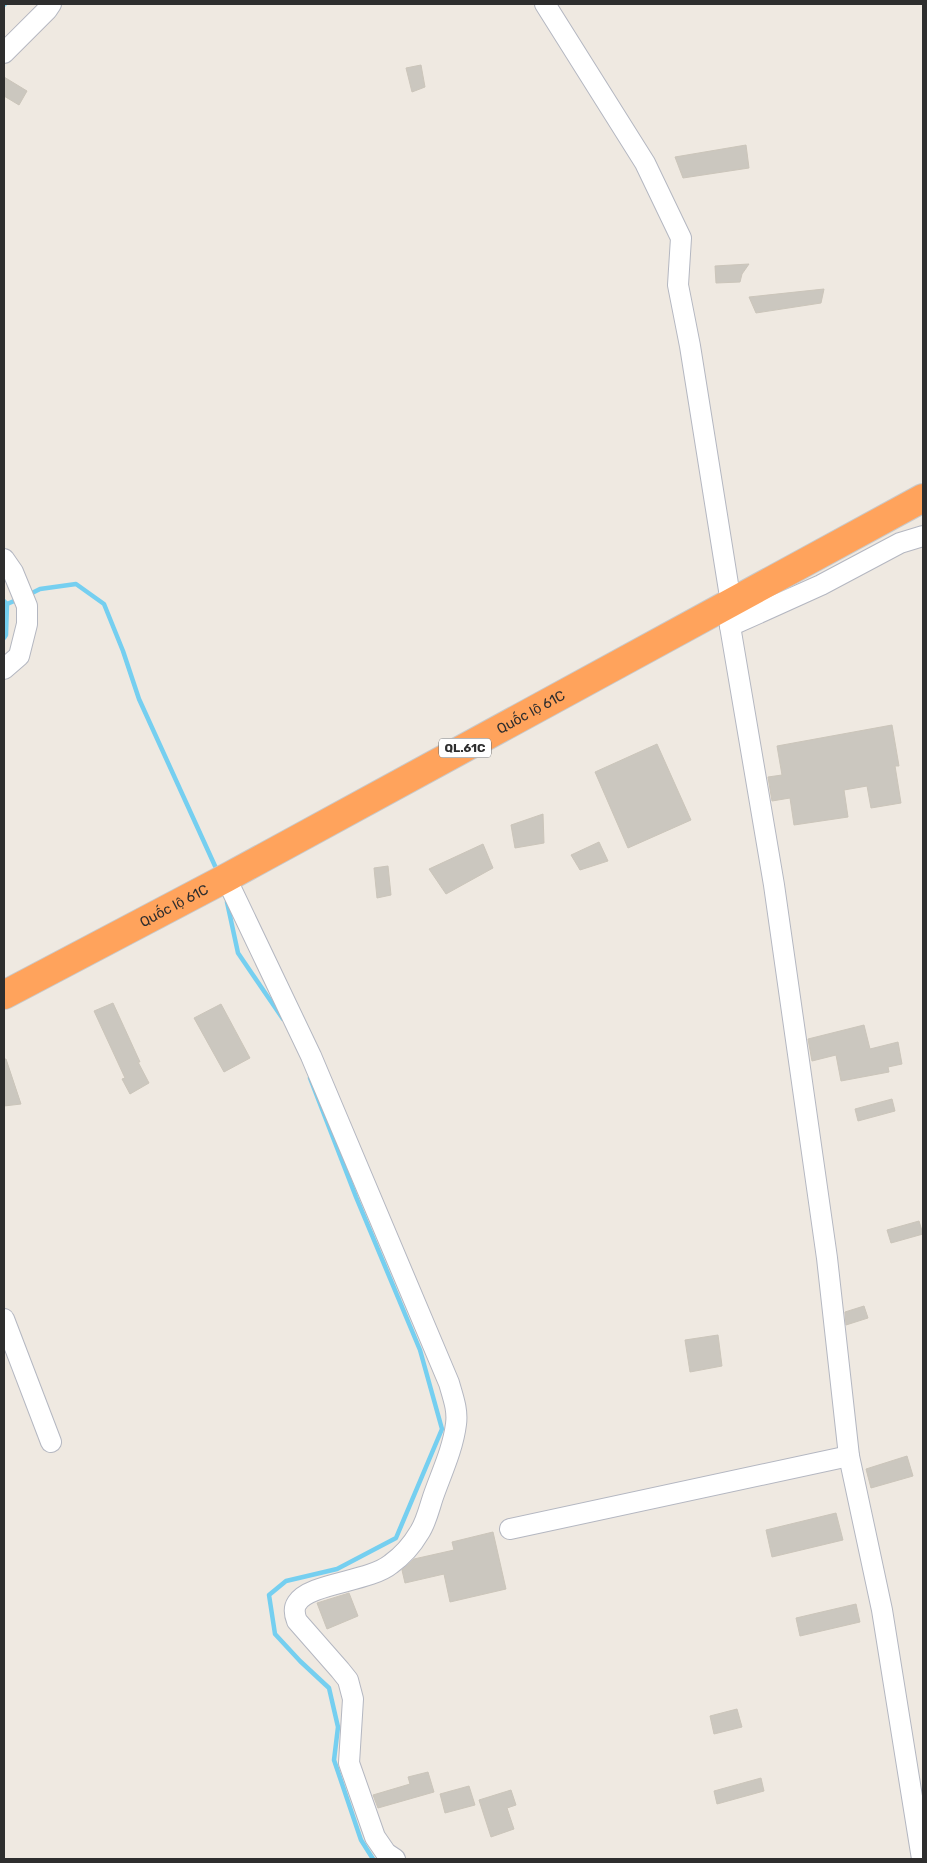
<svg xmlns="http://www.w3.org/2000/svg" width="927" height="1863" viewBox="0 0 927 1863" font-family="Rubik,sans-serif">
<rect width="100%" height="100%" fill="#efe9e1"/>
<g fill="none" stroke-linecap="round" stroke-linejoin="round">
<g stroke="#75cff0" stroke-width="4.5">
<path d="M4,5L5,4"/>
<path d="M28,595L40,589L76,584L104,604L123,651L139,699L215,866"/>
<path d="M4,601L7,604L6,635L4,638"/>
<path d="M7,604L19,599"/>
<path d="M227,902L238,953L283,1019"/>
<path d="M310,1078L356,1197L420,1350L442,1429L396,1538L337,1569L286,1581L269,1595L275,1634L300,1661L329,1688L338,1727L334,1760L361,1840L373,1859"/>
</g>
</g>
<g fill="#cbc7bf" stroke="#cbc5ba">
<path d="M421,65L425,87L412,92L406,68Z"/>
<path d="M4,77L27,91L19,105L4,96Z"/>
<path d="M746,145L749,168L683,178L675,157Z"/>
<path d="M749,264L742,274L740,282L716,283L715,266Z"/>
<path d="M824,289L821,303L756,313L749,297Z"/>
<path d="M892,725L899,766H895L901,803L871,808L867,786L844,790L848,817L794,825L790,798L772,801L768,777L782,775L777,746Z"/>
<path d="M657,744L691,820L628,848L595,772Z"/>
<path d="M543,814L544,843L515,848L511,825Z"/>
<path d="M599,842L608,861L580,870L571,855Z"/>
<path d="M483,844L493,868L446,894L429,869Z"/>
<path d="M388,866L391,895L377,898L374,868Z"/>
<path d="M113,1003L140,1062H138L149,1083L130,1094L122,1079L125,1078L94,1011Z"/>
<path d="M221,1004L250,1058L224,1072L194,1018Z"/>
<path d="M864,1025L870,1049L898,1042L902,1064L888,1067L889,1072L841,1081L836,1055L812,1061L808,1039Z"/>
<path d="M4,1059H6L21,1104L4,1106Z"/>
<path d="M892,1099L895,1111L858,1121L855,1109Z"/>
<path d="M919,1221L923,1234L891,1243L887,1230Z"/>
<path d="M864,1306L868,1318L846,1325L845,1312Z"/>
<path d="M718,1335L722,1366L690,1372L685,1340Z"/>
<path d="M907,1456L913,1476L871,1488L866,1469Z"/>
<path d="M836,1513L843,1540L772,1557L766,1530Z"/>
<path d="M493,1532L506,1589L450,1602L444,1574L405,1583L402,1570L414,1559L454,1550L452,1542Z"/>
<path d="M349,1593L358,1616L327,1629L317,1603Z"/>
<path d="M856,1604L860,1622L800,1636L796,1618Z"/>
<path d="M737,1709L742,1727L714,1734L710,1716Z"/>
<path d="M428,1772L434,1792L378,1808L373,1795L410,1784L408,1777Z"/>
<path d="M761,1778L764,1791L717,1804L714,1791Z"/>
<path d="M469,1786L475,1805L445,1813L440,1794Z"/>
<path d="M511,1790L516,1805L507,1808L514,1829L491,1837L479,1800Z"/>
</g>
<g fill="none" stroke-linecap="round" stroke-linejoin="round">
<g stroke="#b4b7c1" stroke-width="22">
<g id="minor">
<path d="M545,4L645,163L681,238L678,285L690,346L731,603L730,626L774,885L827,1258L849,1456L882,1610L922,1859"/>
<path d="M4,53L47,10L51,4"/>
<path d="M4,559L13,572L27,606V624L19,656L4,669"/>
<path d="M730,626L821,585L900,543L923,536"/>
<path d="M226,878L311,1056L449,1383C453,1397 458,1410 456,1424C453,1449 441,1474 433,1497C429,1509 426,1523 419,1533C412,1545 402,1556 391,1564C369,1582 309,1583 297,1603C293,1609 295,1616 297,1621L340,1670L348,1680L353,1699L349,1763L375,1837L386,1853L395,1859"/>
<path d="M4,1319L51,1442"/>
<path d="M510,1529L849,1456"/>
</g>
</g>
<g stroke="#c9c9c9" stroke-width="30">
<g id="highway">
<path id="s1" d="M4,995L226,878L923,498"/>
</g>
</g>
<use href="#minor" stroke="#fff" stroke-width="20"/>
<use href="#highway" stroke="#ffa35c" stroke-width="28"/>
</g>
<g text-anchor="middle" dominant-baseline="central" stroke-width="4" stroke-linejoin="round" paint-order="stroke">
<rect fill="#fff" stroke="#6d6d6d" stroke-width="1" x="439" y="738.5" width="52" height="19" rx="4"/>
<g font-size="12" font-weight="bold" fill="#2e2e2e">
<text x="465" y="748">QL.61C</text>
</g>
<g font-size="14" fill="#2e2e2e" stroke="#fff">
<text stroke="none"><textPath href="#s1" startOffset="598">Quốc lộ 61C</textPath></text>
<text stroke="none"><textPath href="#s1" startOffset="192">Quốc lộ 61C</textPath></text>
</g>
</g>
<rect width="927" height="1863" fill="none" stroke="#2e2e2e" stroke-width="10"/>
</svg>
